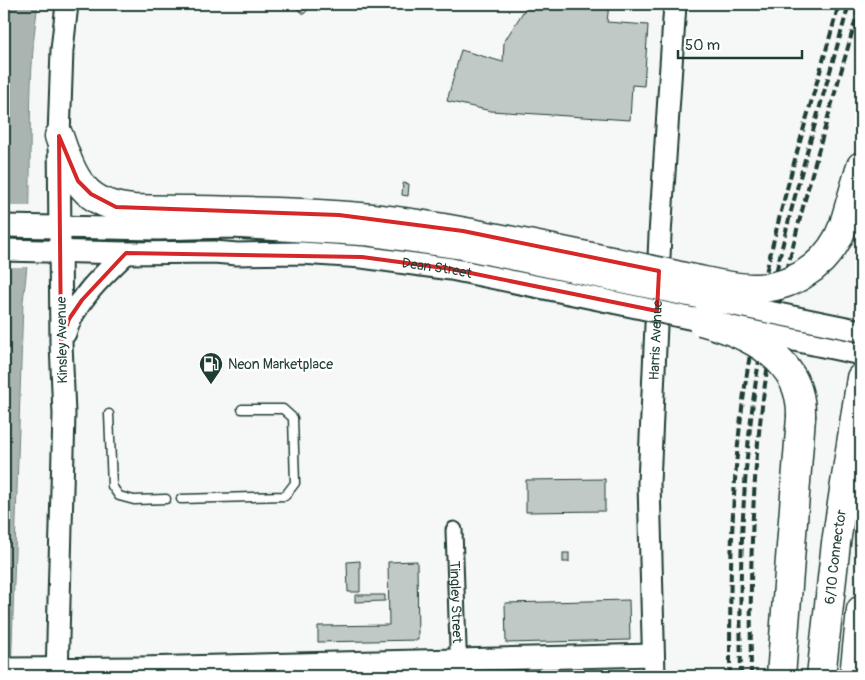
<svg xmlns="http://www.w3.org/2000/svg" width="865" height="680" viewBox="0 0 865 680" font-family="Pangolin,sans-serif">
<rect width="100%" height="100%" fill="#f6f7f7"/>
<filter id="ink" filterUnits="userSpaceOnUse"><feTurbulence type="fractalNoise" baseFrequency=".02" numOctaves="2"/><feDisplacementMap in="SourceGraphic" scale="10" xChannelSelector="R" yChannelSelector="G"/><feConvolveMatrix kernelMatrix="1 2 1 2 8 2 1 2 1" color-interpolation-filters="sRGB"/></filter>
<g filter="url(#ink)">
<path fill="#aab5b1" stroke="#72857f" d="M4,4H38C23,102 37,203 23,301L11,676H4Z"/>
<path fill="#f6f7f7" d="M4,206H32L29,267H4Z"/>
<g fill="#c0c9c6" stroke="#1f3d34">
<path d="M291,4H313L304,14Z"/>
<path d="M528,4H609L607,22L648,25L644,86L632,85L630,120L491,111L447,101L461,50L503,62L504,42Z"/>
<path d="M403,183L409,184L408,196L402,195Z"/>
<path d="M605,479V511L526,512V480Z"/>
<rect x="563" y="553" width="6" height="9"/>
<path d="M360,561V592H348L347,562Z"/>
<path d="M417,561L418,640L318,642V626L389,625L388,562Z"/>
<path d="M355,595H385V601L355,602Z"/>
<path d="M629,600L630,640L506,643L505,603Z"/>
</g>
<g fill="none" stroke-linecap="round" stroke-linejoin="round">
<g stroke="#1f3d34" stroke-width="11">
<g id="lane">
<path d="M109,414L112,486L119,496L134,500L166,499"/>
<path d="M181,499L285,496L295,483L293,418L283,409H242"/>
</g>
</g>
<g stroke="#1f3d34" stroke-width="19">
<g id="street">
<path id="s1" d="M454,530L459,676"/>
</g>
</g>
<g stroke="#1f3d34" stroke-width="25">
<g id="secondary">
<path d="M4,226L158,229L232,227L369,235L460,248L608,279"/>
<path id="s2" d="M4,250L126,253L214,252L237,254L301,253L362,257L451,269L603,300"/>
<path d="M65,333C75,301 102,276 126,253"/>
<path d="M4,669L140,668L653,655"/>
<path d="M57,676L64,414L61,343L59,136L62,50L67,4"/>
<path id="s3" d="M654,676L649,483L660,235L675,4"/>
</g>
</g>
<g stroke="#1f3d34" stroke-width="31">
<g id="highway">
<path d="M59,136C73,178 84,206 134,209C214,211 293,210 372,218C453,227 532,245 611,261"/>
<path d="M838,238L844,224L861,166"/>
<path d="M781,676L801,417"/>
<path id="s4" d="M821,676L836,543L861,378"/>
<path d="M854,676L861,610"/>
</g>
</g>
<use href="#lane" stroke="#fff" stroke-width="8"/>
<use href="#street" stroke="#fff" stroke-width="15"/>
<use href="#secondary" stroke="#fff" stroke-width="21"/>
<use href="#highway" stroke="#fff" stroke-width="28"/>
<g stroke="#1f3d34" stroke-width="4" stroke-dasharray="8 4" stroke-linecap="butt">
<path d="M730,676C730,572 731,470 748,367C767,243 806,124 839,4"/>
<path d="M741,676C739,573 742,469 758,367C777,243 816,124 849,4"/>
<path d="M751,676C750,574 751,472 767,371C787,246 827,125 860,4"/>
</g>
<g stroke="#1f3d34" stroke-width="25" stroke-linecap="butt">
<g id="secondary-bridge">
<path d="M608,279L861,331"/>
<path d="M603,300L861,354"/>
</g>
</g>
<g stroke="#1f3d34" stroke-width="31" stroke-linecap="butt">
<g id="highway-bridge">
<path d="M611,261C637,267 663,272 689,278C710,282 732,288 753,288C789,289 821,269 838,238"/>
<path d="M701,321C749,334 803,359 801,417"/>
</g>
</g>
<use href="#secondary-bridge" stroke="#fff" stroke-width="21"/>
<use href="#highway-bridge" stroke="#fff" stroke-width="28"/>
</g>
</g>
<path fill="none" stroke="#d62828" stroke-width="4" stroke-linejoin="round" d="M59,136L78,181L91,194L116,207L339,215L463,231L659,271L657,311L451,269L362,257L126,253L82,300L69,319L61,343Z"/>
<defs>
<g id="fuel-pin" transform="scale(1.25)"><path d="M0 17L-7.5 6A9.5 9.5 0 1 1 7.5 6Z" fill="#1f3d34" stroke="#fff"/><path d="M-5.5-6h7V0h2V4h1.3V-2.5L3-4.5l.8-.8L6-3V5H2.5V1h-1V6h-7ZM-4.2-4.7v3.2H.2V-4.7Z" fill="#fff"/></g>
</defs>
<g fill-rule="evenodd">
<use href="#fuel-pin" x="211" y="364"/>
</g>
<g text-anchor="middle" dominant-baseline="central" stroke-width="5" stroke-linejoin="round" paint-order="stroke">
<g font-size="14" fill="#1f3d34" stroke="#fff">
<text stroke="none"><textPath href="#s2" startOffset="434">Dean Street</textPath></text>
<text transform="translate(62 340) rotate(-91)">Kinsley Avenue</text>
<text stroke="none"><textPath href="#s3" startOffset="336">Harris Avenue</textPath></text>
<text stroke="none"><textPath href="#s4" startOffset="120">6/10 Connector</textPath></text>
<text stroke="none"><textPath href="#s1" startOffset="72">Tingley Street</textPath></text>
</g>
<g font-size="14" fill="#1f3d34" stroke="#fff" text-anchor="start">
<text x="228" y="364">Neon Marketplace</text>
</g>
</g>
<rect width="865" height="680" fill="none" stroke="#fff" stroke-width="20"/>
<rect x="10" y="10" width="845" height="660" fill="none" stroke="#1f3d34" stroke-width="2" filter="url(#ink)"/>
<path d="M678 50v8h124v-8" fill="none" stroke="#1f3d34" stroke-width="2.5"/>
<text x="685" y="50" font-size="15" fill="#1f3d34" stroke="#ffffff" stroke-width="4" paint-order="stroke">50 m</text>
</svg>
